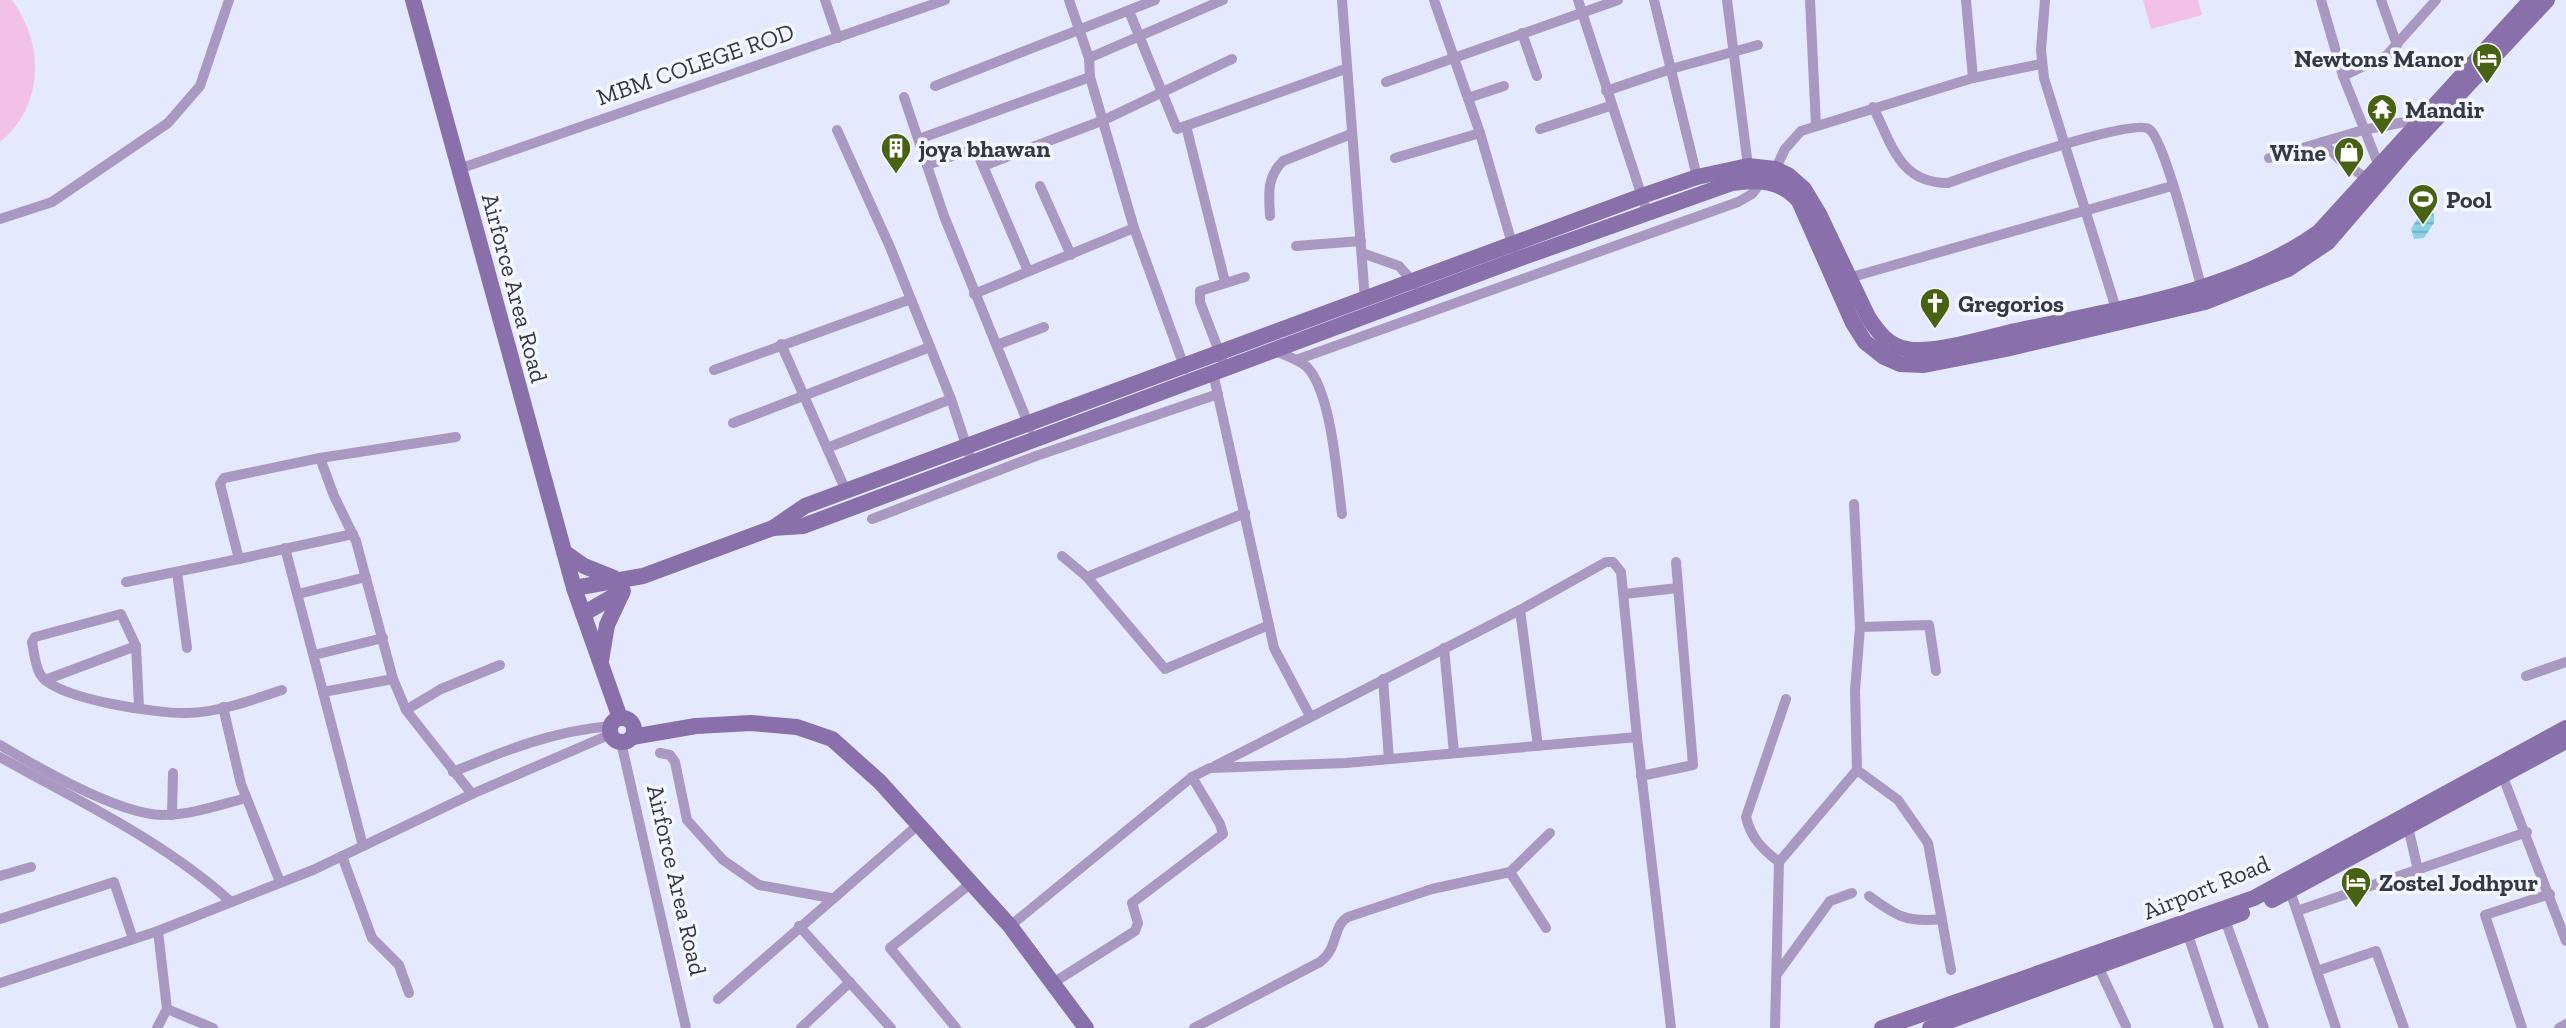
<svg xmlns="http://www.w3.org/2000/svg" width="2566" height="1028" viewBox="0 0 2566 1028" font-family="'Zilla Slab',serif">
<defs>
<pattern id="water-rules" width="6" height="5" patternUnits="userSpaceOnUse" patternTransform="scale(1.75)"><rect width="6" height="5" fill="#89d3e5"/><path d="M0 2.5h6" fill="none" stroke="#71acbb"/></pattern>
</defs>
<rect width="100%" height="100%" fill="#e4e9fd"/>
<g fill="#f2c1e8">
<path d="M0,0H12C44,44 45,104 0,142Z"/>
<path d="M2143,0H2198L2202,15L2151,29Z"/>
</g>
<path fill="url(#water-rules)" d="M2430,211L2434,214V223L2424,238L2414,239L2411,229L2419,216Z"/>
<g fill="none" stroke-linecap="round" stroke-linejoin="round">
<g stroke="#a998c1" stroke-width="10">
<path d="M825,0L838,38"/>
<path d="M1069,0L1089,58L1090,77L1134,228L1185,369"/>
<path d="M1342,0L1365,300"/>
<path d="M1434,0L1480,133L1513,247"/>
<path d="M1578,0L1647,212"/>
<path d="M1654,0L1697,177"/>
<path d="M1727,0L1748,166"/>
<path d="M1810,0L1816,126"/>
<path d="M1966,0L1973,78"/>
<path d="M2045,0L2041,50L2044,78L2118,315"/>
<path d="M2321,0L2343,76L2381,171"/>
<path d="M2381,0L2397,45"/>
<path d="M1129,11L1177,129L1345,69"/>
<path d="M1522,33L1537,76"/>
<path d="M1089,58L1223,0"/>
<path d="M2343,76L2387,55L2436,0"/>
<path d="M1386,82L1618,0"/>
<path d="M935,86L1155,0"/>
<path d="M1606,91L1671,69L1758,45"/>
<path d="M904,97L944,216L1030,428"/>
<path d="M1468,98L1504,86"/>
<path d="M1873,107C1892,144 1899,183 1948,183C1976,173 2132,117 2149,129C2165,140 2194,260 2201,286"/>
<path d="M1186,126L1225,282"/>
<path d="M1540,129L1610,106"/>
<path d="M837,130L890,247L951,399L972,463"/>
<path d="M919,139L1090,77"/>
<path d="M2322,142L2340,160L2366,178"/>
<path d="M1395,158L1480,133"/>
<path d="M2269,158L2363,130L2420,119"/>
<path d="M927,165L975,148L983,166"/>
<path d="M459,169L945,0"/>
<path d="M1773,174L1785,149L1801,131L1973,78L2041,64"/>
<path d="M1040,186L1071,255"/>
<path d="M1270,216C1269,194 1266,178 1283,161L1351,134"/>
<path d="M0,219L52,202L168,123L200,86L229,0"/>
<path d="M1296,246L1361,241"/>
<path d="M1362,253L1399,266L1415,284"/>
<path d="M1028,271L983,166L1104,120L1232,59"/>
<path d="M1845,279L2172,186"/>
<path d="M974,294L1134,228"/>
<path d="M781,344L846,491"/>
<path d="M997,345L1044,327"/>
<path d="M1273,350C1284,355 1298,359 1307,367C1332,393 1337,479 1342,514"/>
<path d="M1222,359L1200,302V291L1245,277"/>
<path d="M1296,360L1738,202L1752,194L1762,181"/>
<path d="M714,370L911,299"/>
<path d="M1213,373L1274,648L1310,716"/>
<path d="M733,423L930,347"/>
<path d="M827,448L951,399"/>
<path d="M320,458L334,496L356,541L393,679L406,710L472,794"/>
<path d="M1854,504L1860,627L1855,691L1857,770L1898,800L1928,843L1951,970"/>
<path d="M872,519L1036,456L1218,394"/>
<path d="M353,534L239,559L220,484L224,478L320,458L456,437"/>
<path d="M285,548L323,692L393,679"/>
<path d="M1062,556L1087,577L1165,669L1269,625"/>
<path d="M177,572L187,648"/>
<path d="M1087,577L1245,513"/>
<path d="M126,582L239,559"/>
<path d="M298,594L366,577"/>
<path d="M1624,594L1678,588"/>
<path d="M1520,610L1538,746"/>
<path d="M1860,627L1929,625L1936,671"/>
<path d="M1444,648L1454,753"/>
<path d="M314,655L383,638"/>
<path d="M2526,676L2566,662"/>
<path d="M1383,679L1389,759"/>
<path d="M45,680L136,646"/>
<path d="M323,692L363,846"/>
<path d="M139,707L136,646L121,614L35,637L32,642C34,652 35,665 40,674C53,699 160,714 188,713C220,712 252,700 282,690"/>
<path d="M223,707L241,784L280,882"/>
<path d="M406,710L441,689L500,665"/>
<path d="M621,742L686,1028"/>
<path d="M0,745C39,768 118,814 162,815C191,815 219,805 246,798"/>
<path d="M660,753L670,755L675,762L687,820L723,860L759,885L831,898"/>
<path d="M0,757C78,801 164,841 231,902"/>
<path d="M1215,766L1520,610L1606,562H1613L1621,572L1637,737"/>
<path d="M453,772C506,750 553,731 611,726"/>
<path d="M1641,776L1693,765L1676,562"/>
<path d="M2503,777L2566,941"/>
<path d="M172,815L173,773"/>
<path d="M2408,827L2418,870"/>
<path d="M342,856L372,938L399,965L409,993"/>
<path d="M1779,862L1857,770"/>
<path d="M1510,872L1546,928"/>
<path d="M0,876L31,867"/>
<path d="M2290,891L2336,1028"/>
<path d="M1869,896C1896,916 1907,923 1942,919"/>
<path d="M2297,911L2527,832"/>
<path d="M0,919L114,882L133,939"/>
<path d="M2225,920L2264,1028"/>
<path d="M799,926L891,1028"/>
<path d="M1010,926L1192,777L1210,768L1346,763L1637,737L1671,1028"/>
<path d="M2188,935L2219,1028"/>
<path d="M2098,966L2126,1026"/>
<path d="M2317,971L2376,951L2404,1028"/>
<path d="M1777,974L1830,901L1852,893"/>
<path d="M0,983L158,931L313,870L472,794L611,734"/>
<path d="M1053,983L1135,931L1138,923L1132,903L1223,834L1220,824L1192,777"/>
<path d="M718,999L918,825"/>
<path d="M167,1009L213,1028"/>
<path d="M157,1028L167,1009L158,931"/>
<path d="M801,1028L850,982"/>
<path d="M956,1028L890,948L970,884"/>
<path d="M1194,1028L1320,962C1339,948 1332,926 1348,917L1432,889L1510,872L1550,833"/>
<path d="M1775,1028L1779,862C1762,849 1751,838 1746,817L1786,699"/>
<path d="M2522,1028L2485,915L2550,894"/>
<path d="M2559,1028L2566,1024"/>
</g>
<g stroke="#8970ab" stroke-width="16">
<path d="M413,0L574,588L620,718"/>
<path d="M773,528L805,506L1642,196L1697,177L1748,166L1775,169L1788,175L1804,189L1819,214L1868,317C1878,332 1888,346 1907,349C1933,354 1981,339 2007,333C2107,311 2234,293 2319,232L2531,0"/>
<path d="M564,552L584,566L614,578"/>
<path d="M574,588L643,576L773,528L803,526L1518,259L1732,183C1759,179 1781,180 1799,201L1853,323L1865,342L1884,357L1900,364L1924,365L2006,349L2205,302L2288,269L2328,242L2407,150L2547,0"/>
<path d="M583,614L621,592"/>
<path d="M601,661L607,625L623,591"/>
<circle cx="622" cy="730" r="12"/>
<path d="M632,737L696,726L751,723L797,727L832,739L880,782L1010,926L1086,1028"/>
<path d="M2272,900L2566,741"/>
<path d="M1882,1028L2254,898L2566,728"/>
<path d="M1930,1028L2242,913"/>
</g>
</g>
<defs>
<g id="hotel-pin" transform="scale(1.575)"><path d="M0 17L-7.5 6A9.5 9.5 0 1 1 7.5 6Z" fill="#476212" stroke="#f5f7fe"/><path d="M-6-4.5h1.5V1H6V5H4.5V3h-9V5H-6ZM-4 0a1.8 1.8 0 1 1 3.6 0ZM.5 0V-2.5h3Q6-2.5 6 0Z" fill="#fff"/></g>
<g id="temple-pin" transform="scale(1.575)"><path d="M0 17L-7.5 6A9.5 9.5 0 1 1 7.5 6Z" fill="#476212" stroke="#f5f7fe"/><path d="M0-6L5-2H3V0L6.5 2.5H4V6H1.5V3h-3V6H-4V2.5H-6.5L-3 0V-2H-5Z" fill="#fff"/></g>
<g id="building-pin" transform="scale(1.575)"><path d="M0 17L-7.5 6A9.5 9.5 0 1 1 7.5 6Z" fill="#476212" stroke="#f5f7fe"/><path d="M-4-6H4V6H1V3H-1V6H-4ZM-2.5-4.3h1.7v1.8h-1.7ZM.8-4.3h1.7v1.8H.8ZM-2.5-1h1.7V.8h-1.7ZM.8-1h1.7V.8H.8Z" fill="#fff"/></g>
<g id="shop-pin" transform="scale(1.575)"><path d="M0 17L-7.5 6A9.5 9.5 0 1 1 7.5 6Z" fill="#476212" stroke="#f5f7fe"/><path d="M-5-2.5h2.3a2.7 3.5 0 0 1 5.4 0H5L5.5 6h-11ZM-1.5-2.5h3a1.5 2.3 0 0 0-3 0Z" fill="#fff"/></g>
<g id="stadium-pin" transform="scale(1.575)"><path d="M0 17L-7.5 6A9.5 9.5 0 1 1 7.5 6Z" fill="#476212" stroke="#f5f7fe"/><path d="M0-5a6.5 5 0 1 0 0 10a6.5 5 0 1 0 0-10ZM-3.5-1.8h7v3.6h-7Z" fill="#fff"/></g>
<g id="church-pin" transform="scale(1.575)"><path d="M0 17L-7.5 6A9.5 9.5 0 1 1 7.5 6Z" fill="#476212" stroke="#f5f7fe"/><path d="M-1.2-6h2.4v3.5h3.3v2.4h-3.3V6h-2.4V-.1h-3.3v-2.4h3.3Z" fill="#fff"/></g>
</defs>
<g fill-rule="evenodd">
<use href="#hotel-pin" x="2487" y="58"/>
<use href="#temple-pin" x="2382" y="109"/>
<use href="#building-pin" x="896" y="148"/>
<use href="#shop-pin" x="2349" y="152"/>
<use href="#stadium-pin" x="2423" y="199"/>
<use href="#church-pin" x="1935" y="303"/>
<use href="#hotel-pin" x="2356" y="882"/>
</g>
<g text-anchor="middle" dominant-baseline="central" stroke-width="7" stroke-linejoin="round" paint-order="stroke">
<g font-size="24" font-weight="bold" fill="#353845" stroke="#f5f7fe" text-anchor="start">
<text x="2464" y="58" text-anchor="end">Newtons Manor</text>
<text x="2405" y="109">Mandir</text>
<text x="919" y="148">joya bhawan</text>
<text x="2326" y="152" text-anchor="end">Wine</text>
<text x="2446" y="199">Pool</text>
<text x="1958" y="303">Gregorios</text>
<text x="2379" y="882">Zostel Jodhpur</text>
</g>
<g font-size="24" fill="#353845" stroke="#f5f7fe">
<text transform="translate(695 64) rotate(-19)">MBM COLEGE ROD</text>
<text transform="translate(515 288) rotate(75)">Airforce Area Road</text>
<text transform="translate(677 880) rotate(77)">Airforce Area Road</text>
<text transform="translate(2206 887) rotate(-22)">Airport Road</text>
</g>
</g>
</svg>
